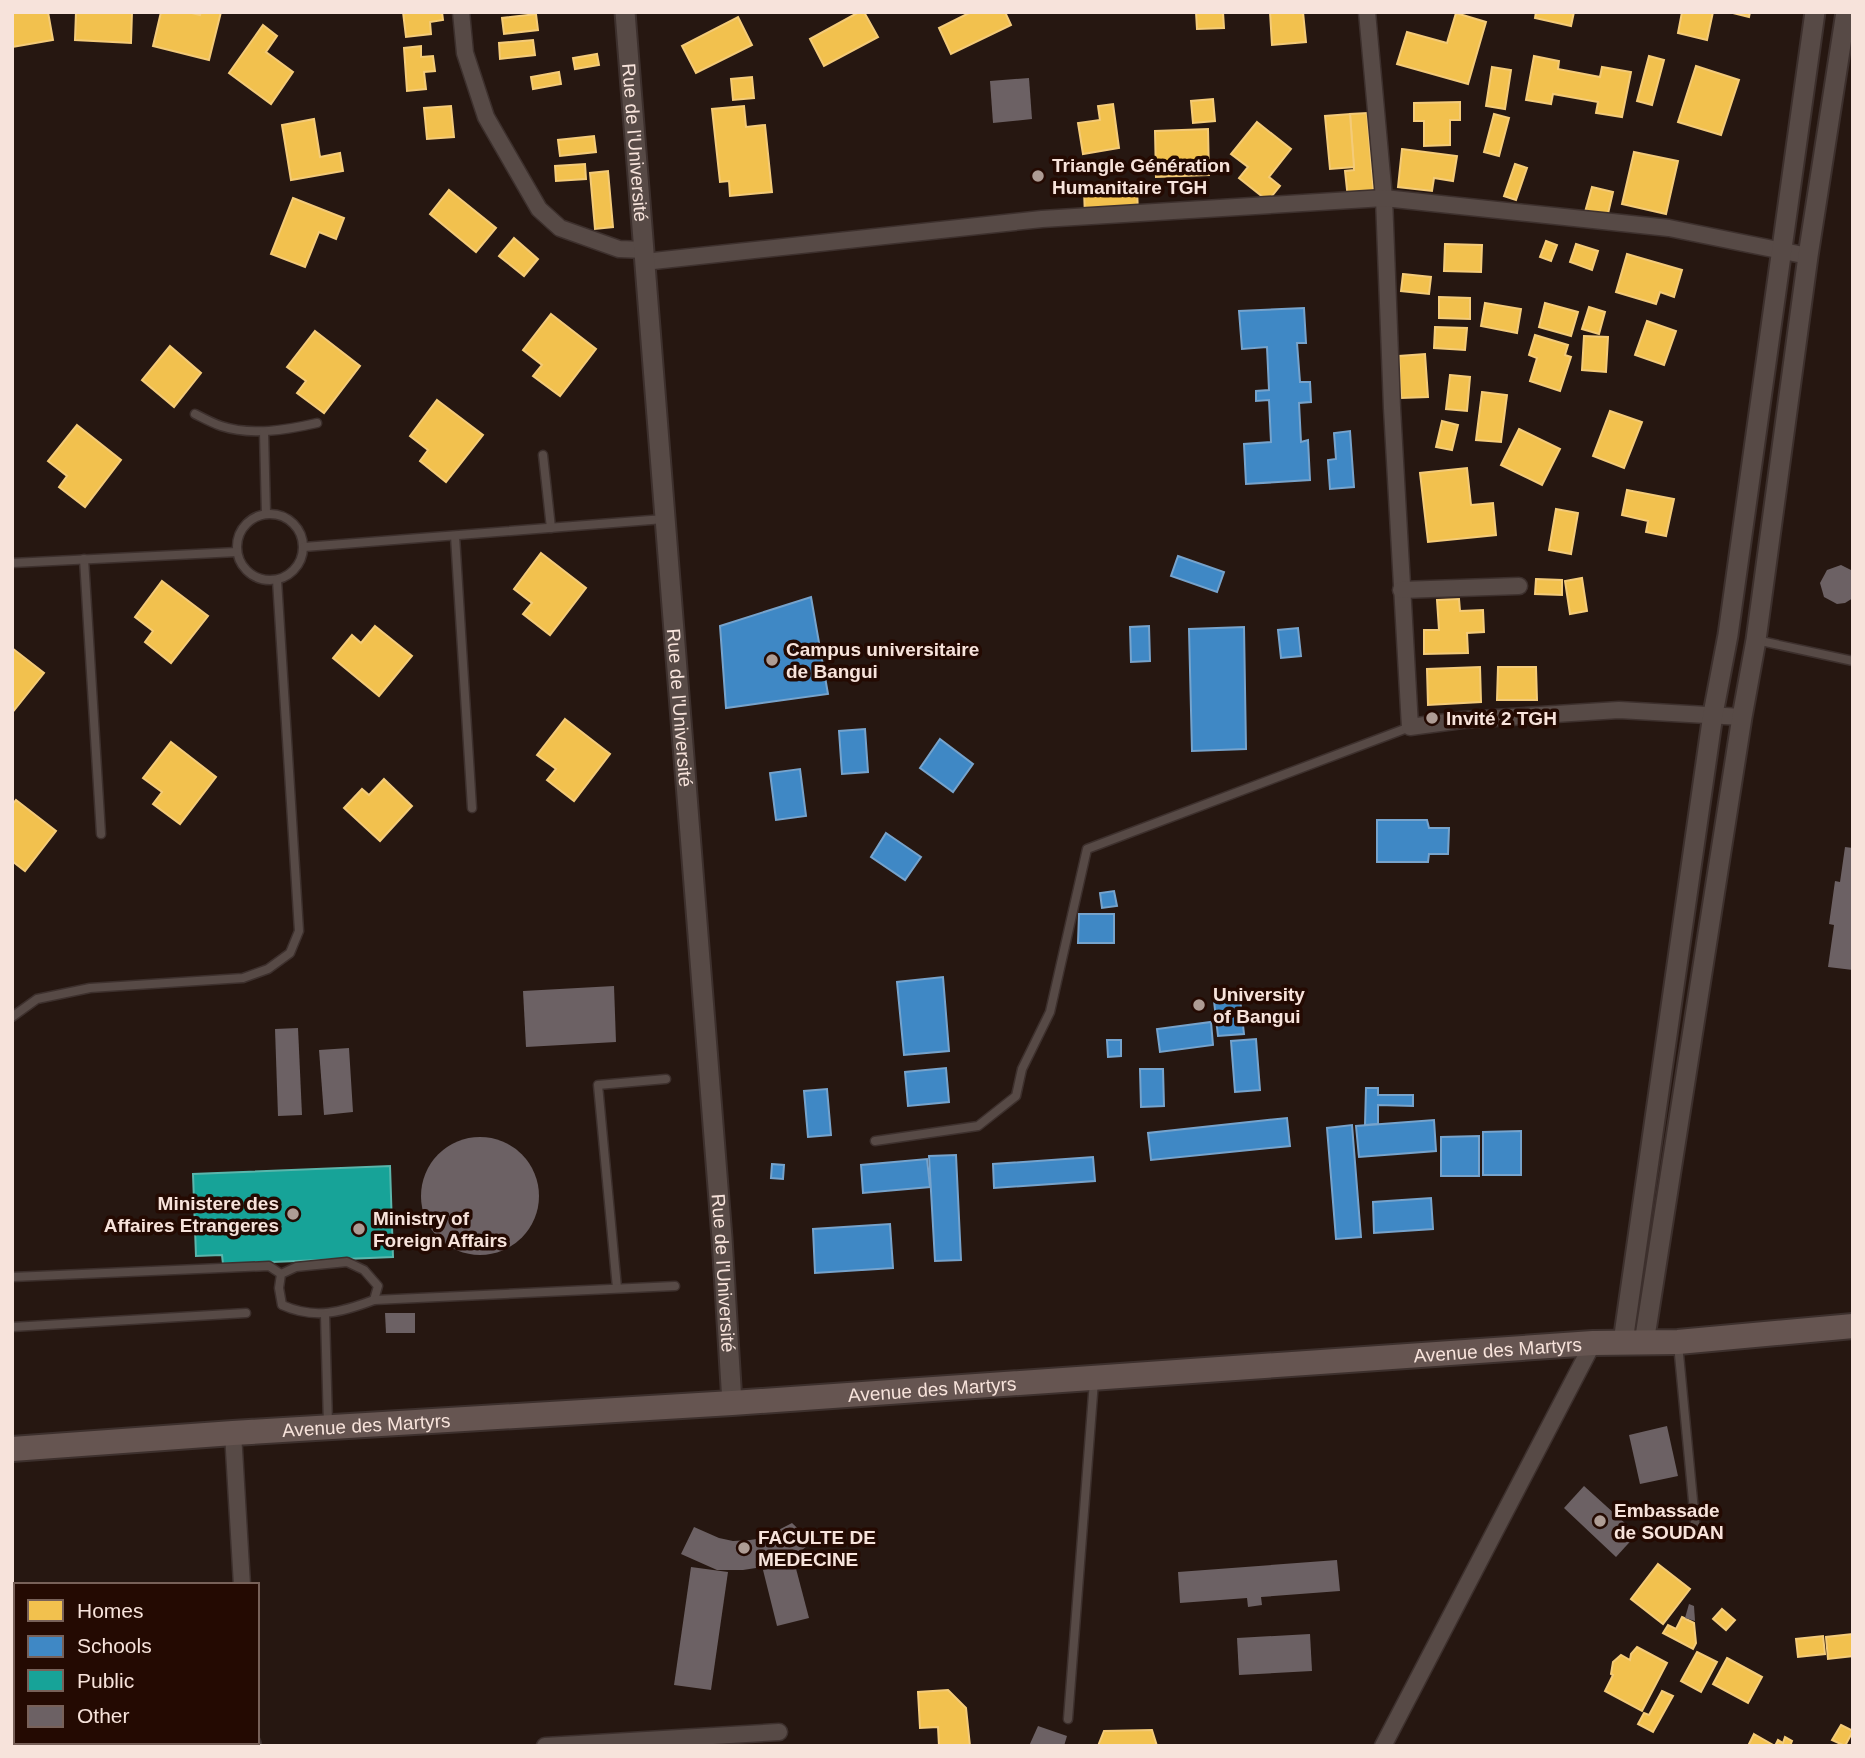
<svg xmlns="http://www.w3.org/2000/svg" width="1865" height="1758" viewBox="0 0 1865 1758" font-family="Helvetica,sans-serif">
<rect width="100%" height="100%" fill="#261711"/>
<path fill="#08311d" d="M12,1587H16V1658L12,1655Z"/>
<g fill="#f2c14e" stroke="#f4cb78" stroke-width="2">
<path d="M12,12H48L53,40L12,47Z"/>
<path d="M76,12H132L131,43L75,40Z"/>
<path d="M161,12H188L200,15L201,12H221L209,60L153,46Z"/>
<path d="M403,12H442L443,20L430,22L431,34L406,37Z"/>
<path d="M859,12H864L878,37L824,66L810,39Z"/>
<path d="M971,12H1005L1011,25L951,54L939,28Z"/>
<path d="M1196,12H1223L1224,28L1197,29Z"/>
<path d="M1270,12H1303L1306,42L1272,45Z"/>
<path d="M1536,12H1574L1571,26L1535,18Z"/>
<path d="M1682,12H1713L1707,40L1678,33Z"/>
<path d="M1729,12H1750L1749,17Z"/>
<path d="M1456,13L1486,22L1468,84L1397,64L1407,32L1447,43Z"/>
<path d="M536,14L538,30L504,34L502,18Z"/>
<path d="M738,17L752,45L696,73L682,46Z"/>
<path d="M263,25L277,36L266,52L293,72L271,104L229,73Z"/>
<path d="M533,40L535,55L500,59L499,43Z"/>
<path d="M421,46V57L433,56L435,71L424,72L426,89L407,91L404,48Z"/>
<path d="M597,54L599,65L575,69L573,58Z"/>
<path d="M1534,56L1559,61L1558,69L1600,77L1602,67L1631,72L1622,117L1596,113L1598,102L1553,94L1551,104L1526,100Z"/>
<path d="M1649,56L1664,60L1652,105L1637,101Z"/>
<path d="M1696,66L1739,80L1721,135L1678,122Z"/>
<path d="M1492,67L1511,70L1505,109L1486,106Z"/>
<path d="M559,72L561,84L533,89L531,77Z"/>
<path d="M752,77L754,98L733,100L731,79Z"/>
<path d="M1213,99L1215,121L1193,123L1191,101Z"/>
<path d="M1460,102V120H1450V145L1424,146V121H1414V103Z"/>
<path d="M1113,104L1119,148L1083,154L1078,123L1100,120L1098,106Z"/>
<path d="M451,106L454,137L427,139L424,108Z"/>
<path d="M744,106L746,127L765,125L772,192L730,196L729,181L720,182L712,109Z"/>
<path d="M1367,113L1374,197L1348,199L1345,171L1354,170L1350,114Z"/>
<path d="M1350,114L1354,167L1330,169L1325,116Z"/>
<path d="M1494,114L1509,118L1499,156L1484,152Z"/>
<path d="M314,119L320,157L340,153L343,171L291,180L282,125Z"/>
<path d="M1257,122L1291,149L1269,177L1280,186L1268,201L1239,178L1248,167L1231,154Z"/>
<path d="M1208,129L1209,175L1156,177L1155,131Z"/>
<path d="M594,136L596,152L560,156L558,140Z"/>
<path d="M1402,149L1457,156L1453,181L1434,178L1432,191L1398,187Z"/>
<path d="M1634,152L1678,161L1666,214L1622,204Z"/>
<path d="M585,164L586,179L556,181L555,166Z"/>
<path d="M1515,164L1527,168L1516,200L1504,196Z"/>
<path d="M608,171L613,227L595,229L590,173Z"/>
<path d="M1137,187L1138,214L1085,217L1084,190Z"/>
<path d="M1592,187L1613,192L1607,218L1585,212Z"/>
<path d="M449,190L496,228L476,252L430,214Z"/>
<path d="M293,198L344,218L336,239L319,232L305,267L271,254Z"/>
<path d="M514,238L538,259L524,276L499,256Z"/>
<path d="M1546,241L1557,245L1551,261L1540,257Z"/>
<path d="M1445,244L1482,245L1481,272L1444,271Z"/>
<path d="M1576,244L1598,251L1592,270L1570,262Z"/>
<path d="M1627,254L1682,270L1674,297L1660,292L1656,304L1616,292Z"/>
<path d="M1403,274L1431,277L1429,294L1401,291Z"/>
<path d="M1439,297L1470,298V319L1439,318Z"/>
<path d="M1485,303L1521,309L1517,333L1481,326Z"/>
<path d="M1545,303L1578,312L1571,336L1539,327Z"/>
<path d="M1589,307L1605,312L1599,334L1582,329Z"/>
<path d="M551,314L596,349L560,396L533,376L542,365L523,350Z"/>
<path d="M1647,321L1676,331L1664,365L1635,355Z"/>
<path d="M1435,327L1467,328L1465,350L1434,348Z"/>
<path d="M315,331L360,366L324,413L297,393L306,381L287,367Z"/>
<path d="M1535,335L1568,345L1565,355L1571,357L1560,391L1530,381L1537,358L1529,355Z"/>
<path d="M1584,336L1608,337L1606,372L1582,370Z"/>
<path d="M170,346L201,373L174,407L142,380Z"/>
<path d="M1425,354L1428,397L1401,398L1399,356Z"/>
<path d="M1450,375L1470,377L1467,411L1446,409Z"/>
<path d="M1482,392L1507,395L1501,442L1476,440Z"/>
<path d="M437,400L483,435L446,482L420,461L428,450L410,436Z"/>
<path d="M1610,411L1642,422L1624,468L1593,456Z"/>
<path d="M1442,421L1458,425L1452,450L1436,447Z"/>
<path d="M77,425L121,460L85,507L59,487L67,476L48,461Z"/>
<path d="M1519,429L1560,449L1542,485L1501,465Z"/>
<path d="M1467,468L1471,505L1493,503L1496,535L1428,542L1420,473Z"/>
<path d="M1627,490L1674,499L1666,536L1646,532L1648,521L1622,515Z"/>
<path d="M1556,509L1578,513L1571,554L1549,550Z"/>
<path d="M541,553L586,588L550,635L523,614L532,603L514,589Z"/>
<path d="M1582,578L1587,611L1570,614L1565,581Z"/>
<path d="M1536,579L1562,580V595L1535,594Z"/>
<path d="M162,581L208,616L171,663L145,642L153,631L135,617Z"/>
<path d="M1459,599L1460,611L1483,610L1484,632L1467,633L1468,653L1424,654V630H1439L1437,600Z"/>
<path d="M375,626L412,656L379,696L333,658L352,635L361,643Z"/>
<path d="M12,648L44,673L12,713Z"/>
<path d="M1480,667L1481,702L1428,705L1427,669Z"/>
<path d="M1498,667H1536L1537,700H1497Z"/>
<path d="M565,719L610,754L574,801L547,780L556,769L537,755Z"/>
<path d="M171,742L216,777L180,824L153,804L162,792L143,778Z"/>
<path d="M384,779L412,806L380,841L344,808L362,789L369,795Z"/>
<path d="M16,800L56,831L25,871L12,861V805Z"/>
<path d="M1658,1564L1690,1589L1663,1624L1631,1599Z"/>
<path d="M1722,1609L1735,1620L1726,1630L1713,1619Z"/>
<path d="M1682,1617L1694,1623L1696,1643L1693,1649L1663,1633L1668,1625L1676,1629Z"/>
<path d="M1852,1634L1853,1656L1828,1659L1826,1637Z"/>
<path d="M1823,1636L1825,1654L1798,1657L1796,1639Z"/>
<path d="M1637,1647L1667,1663L1642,1711L1605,1691L1613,1675L1611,1674L1613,1662L1621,1655L1630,1660L1631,1654Z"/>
<path d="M1697,1652L1717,1662L1701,1692L1681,1681Z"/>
<path d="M1727,1658L1762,1677L1748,1703L1713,1684Z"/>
<path d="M948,1690L966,1708L970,1746H939L938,1727L920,1728L918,1692Z"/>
<path d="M1662,1691L1673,1696L1653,1732L1638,1724L1644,1713L1649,1715Z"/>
<path d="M1841,1725L1853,1731L1845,1746L1832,1740Z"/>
<path d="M1152,1730L1157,1746H1098L1104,1731Z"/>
<path d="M1754,1734L1775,1746L1778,1740L1783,1743L1785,1737L1792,1741L1790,1746H1748Z"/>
</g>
<g fill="#3f88c5" stroke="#76a3cc" stroke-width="2">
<path d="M1304,308L1306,343H1297L1300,382H1310L1311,402L1299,403L1301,442L1308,440L1310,480L1246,484L1244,444L1271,442L1269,400L1256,401V391L1269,390L1267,347L1242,349L1239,311Z"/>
<path d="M1350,431L1354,487L1330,489L1328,460L1336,459L1334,433Z"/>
<path d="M1178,556L1224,572L1217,592L1171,576Z"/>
<path d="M811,597L828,694L726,708L720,626Z"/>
<path d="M1149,626L1150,661L1131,662L1130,627Z"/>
<path d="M1244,627L1246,749L1192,751L1189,629Z"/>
<path d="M1298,628L1301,656L1281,658L1278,630Z"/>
<path d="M865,729L868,772L842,774L839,731Z"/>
<path d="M940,739L973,764L953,792L920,768Z"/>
<path d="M800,769L806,816L776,820L770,773Z"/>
<path d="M1377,820H1427L1429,828H1449L1448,854H1429L1428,862H1377Z"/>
<path d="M886,833L921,857L905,880L871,857Z"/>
<path d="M1114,891L1117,906L1102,908L1100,893Z"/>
<path d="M1079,914H1114V943H1078Z"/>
<path d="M943,977L949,1051L904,1055L897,982Z"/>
<path d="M1240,998L1244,1034L1218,1036L1214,1001Z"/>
<path d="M1211,1022L1213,1045L1160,1052L1157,1029Z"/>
<path d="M1256,1039L1260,1090L1235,1092L1231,1041Z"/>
<path d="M1107,1040H1121V1056L1108,1057Z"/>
<path d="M946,1068L949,1102L908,1106L905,1072Z"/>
<path d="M1140,1069H1163L1164,1106L1141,1107Z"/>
<path d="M1366,1088H1378V1095H1413V1106L1378,1105V1124L1365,1125Z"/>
<path d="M827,1089L831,1135L808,1137L804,1091Z"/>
<path d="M1287,1118L1290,1146L1151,1160L1148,1133Z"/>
<path d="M1434,1120L1436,1151L1359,1157L1356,1126Z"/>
<path d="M1352,1125L1361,1237L1336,1239L1327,1128Z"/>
<path d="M1521,1131V1175H1483V1132Z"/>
<path d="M1479,1136V1176H1441V1137Z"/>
<path d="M956,1155L961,1260L935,1261L929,1156Z"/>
<path d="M1093,1157L1095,1181L994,1188L993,1164Z"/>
<path d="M927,1159L930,1187L863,1193L861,1165Z"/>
<path d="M772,1164L784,1165L783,1179L771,1178Z"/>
<path d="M1431,1198L1433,1229L1374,1233L1373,1202Z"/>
<path d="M890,1224L893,1268L815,1273L813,1229Z"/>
</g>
<path fill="#17a398" stroke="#5ab6ac" stroke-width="2" d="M390,1166L393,1257L223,1264L222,1255L196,1256L193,1174Z"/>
<g fill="#6c6164">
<path d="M1029,78L1032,119L993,123L990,81Z"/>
<path d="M1841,565L1853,571V598L1845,603L1837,604L1824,597L1820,583L1827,570Z"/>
<path d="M1845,847L1853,848V970L1828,967L1834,925L1829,924L1835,881L1840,882Z"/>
<path d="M614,986L616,1042L526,1047L523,991Z"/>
<path d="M298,1028L302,1115L278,1116L275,1029Z"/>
<path d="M349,1048L353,1112L324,1115L319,1050Z"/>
<circle cx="480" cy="1196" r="59"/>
<path d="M385,1313H415V1333H386Z"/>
<path d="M1667,1426L1678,1476L1640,1484L1629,1435Z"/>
<path d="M1584,1486L1637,1534L1616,1557L1564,1508Z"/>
<path d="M792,1523L812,1542L797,1554L769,1566L743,1570H717L681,1554L694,1527L719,1538L733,1541L750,1540L763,1538Z"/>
<path d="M1337,1560L1340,1591L1261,1597L1262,1605L1248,1607L1247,1598L1180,1603L1178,1572Z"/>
<path d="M794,1561L809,1618L777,1626L763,1570Z"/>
<path d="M691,1567L728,1572L711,1690L674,1685Z"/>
<path d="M1689,1604L1694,1606L1695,1621L1685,1618Z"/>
<path d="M1310,1634L1312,1671L1239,1675L1237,1638Z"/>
<rect x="12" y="1697" width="4" height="44"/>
<path d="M1038,1726L1067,1736L1064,1746H1029Z"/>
</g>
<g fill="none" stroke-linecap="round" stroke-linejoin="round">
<g stroke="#3d302d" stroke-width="11">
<g id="service">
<path d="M195,414C203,418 212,423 221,426C252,436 286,430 317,423"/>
<path d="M264,432L266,514"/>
<path d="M543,455L551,528"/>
<circle cx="270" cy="547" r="33"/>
<path d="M455,536L472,808"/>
<path d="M304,547L664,519"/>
<path d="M84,559L101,834"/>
<path d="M12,563L237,552"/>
<path d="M1756,640L1853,661"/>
<path d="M12,1017L37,999L90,988L243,978L268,969L290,953L299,931L277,580"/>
<path d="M875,1141L978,1126L1016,1096L1022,1069L1050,1012L1087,849L1410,727"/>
<path d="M347,1262L364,1270L378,1286L374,1300C342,1312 315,1320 282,1305L279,1288L281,1274L296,1267Z"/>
<path d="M12,1277L269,1266L281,1274"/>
<path d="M617,1288L598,1085L666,1079"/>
<path d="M374,1300L675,1286"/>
<path d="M325,1315L328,1424"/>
<path d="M12,1327L246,1313"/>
<path d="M1678,1344L1696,1532"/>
<path d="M1068,1719L1094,1381"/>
</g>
</g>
<g stroke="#3d302d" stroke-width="19">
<g id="minor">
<path d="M461,12L465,53L486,117L539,209L560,228L619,249L645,250"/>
<path d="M1367,12L1384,198L1392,408L1410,727L1462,720L1619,710L1742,717"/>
<path d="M644,262L1042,219L1384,198L1669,228L1808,256"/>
<path d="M1401,590L1519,586"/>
<path d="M233,1433L242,1585"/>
<path d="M252,1742L253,1746"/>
<path d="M545,1746L779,1732"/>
<path d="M1383,1746L1593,1343"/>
</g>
</g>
<g stroke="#3d302d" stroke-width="23">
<g id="tertiary">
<path id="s1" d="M625,12L722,1238L732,1403"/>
<path d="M1623,1342L1713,714L1728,635L1815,12"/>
<path d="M1644,1343L1742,717L1756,640L1808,256L1846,12"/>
</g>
</g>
<g stroke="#3d302d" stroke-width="28">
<g id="primary">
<path id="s2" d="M12,1449L233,1433L732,1403L1593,1343L1678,1342L1853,1326"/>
</g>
</g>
<use href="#service" stroke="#574a46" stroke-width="8"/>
<use href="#minor" stroke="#574a46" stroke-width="16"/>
<use href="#tertiary" stroke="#574a46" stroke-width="19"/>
<use href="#primary" stroke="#665551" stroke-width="24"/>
</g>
<g fill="#ae9c94" stroke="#240a02" stroke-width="2.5">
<circle cx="1038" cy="176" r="7"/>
<circle cx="772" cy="660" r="7"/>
<circle cx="1432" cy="718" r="7"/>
<circle cx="1199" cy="1005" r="7"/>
<circle cx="293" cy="1214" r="7"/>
<circle cx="359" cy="1229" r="7"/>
<circle cx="1600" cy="1521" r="7"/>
<circle cx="744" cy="1548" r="7"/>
</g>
<g text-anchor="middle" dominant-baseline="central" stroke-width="7" stroke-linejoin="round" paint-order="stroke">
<g font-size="19" fill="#f7e3db" stroke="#240a02">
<text stroke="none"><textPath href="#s1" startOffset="131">Rue de l'Université</textPath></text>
<text stroke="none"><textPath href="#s1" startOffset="698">Rue de l'Université</textPath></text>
<text stroke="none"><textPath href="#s1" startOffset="1265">Rue de l'Université</textPath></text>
<text stroke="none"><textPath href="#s2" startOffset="1489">Avenue des Martyrs</textPath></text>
<text stroke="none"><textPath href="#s2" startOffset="922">Avenue des Martyrs</textPath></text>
<text stroke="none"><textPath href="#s2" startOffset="355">Avenue des Martyrs</textPath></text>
</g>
<g font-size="19" font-weight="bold" fill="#f7e3db" stroke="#240a02" text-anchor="start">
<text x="1052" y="165">Triangle Génération<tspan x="1052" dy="22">Humanitaire TGH</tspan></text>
<text x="786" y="649">Campus universitaire<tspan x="786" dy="22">de Bangui</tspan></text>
<text x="1446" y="718">Invité 2 TGH</text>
<text x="1213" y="994">University<tspan x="1213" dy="22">of Bangui</tspan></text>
<text x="279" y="1203" text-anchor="end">Ministere des<tspan x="279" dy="22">Affaires Etrangeres</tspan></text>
<text x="373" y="1218">Ministry of<tspan x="373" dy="22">Foreign Affairs</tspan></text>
<text x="1614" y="1510">Embassade<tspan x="1614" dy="22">de SOUDAN</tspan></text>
<text x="758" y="1537">FACULTE DE<tspan x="758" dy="22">MEDECINE</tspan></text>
</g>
</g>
<rect width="1865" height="1758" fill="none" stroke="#f7e3db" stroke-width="28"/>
<rect x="14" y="1583" width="245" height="161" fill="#240a02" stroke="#786159" stroke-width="2"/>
<rect x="28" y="1600" width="35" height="21" fill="#f2c14e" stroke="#786159" stroke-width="2"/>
<text x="77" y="1618" font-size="21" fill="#f7e3db">Homes</text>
<rect x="28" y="1636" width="35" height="21" fill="#3f88c5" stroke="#786159" stroke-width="2"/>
<text x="77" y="1653" font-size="21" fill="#f7e3db">Schools</text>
<rect x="28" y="1670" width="35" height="21" fill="#17a398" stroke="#786159" stroke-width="2"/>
<text x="77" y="1688" font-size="21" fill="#f7e3db">Public</text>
<rect x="28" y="1706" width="35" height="21" fill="#6c6164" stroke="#786159" stroke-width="2"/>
<text x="77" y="1723" font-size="21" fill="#f7e3db">Other</text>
</svg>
